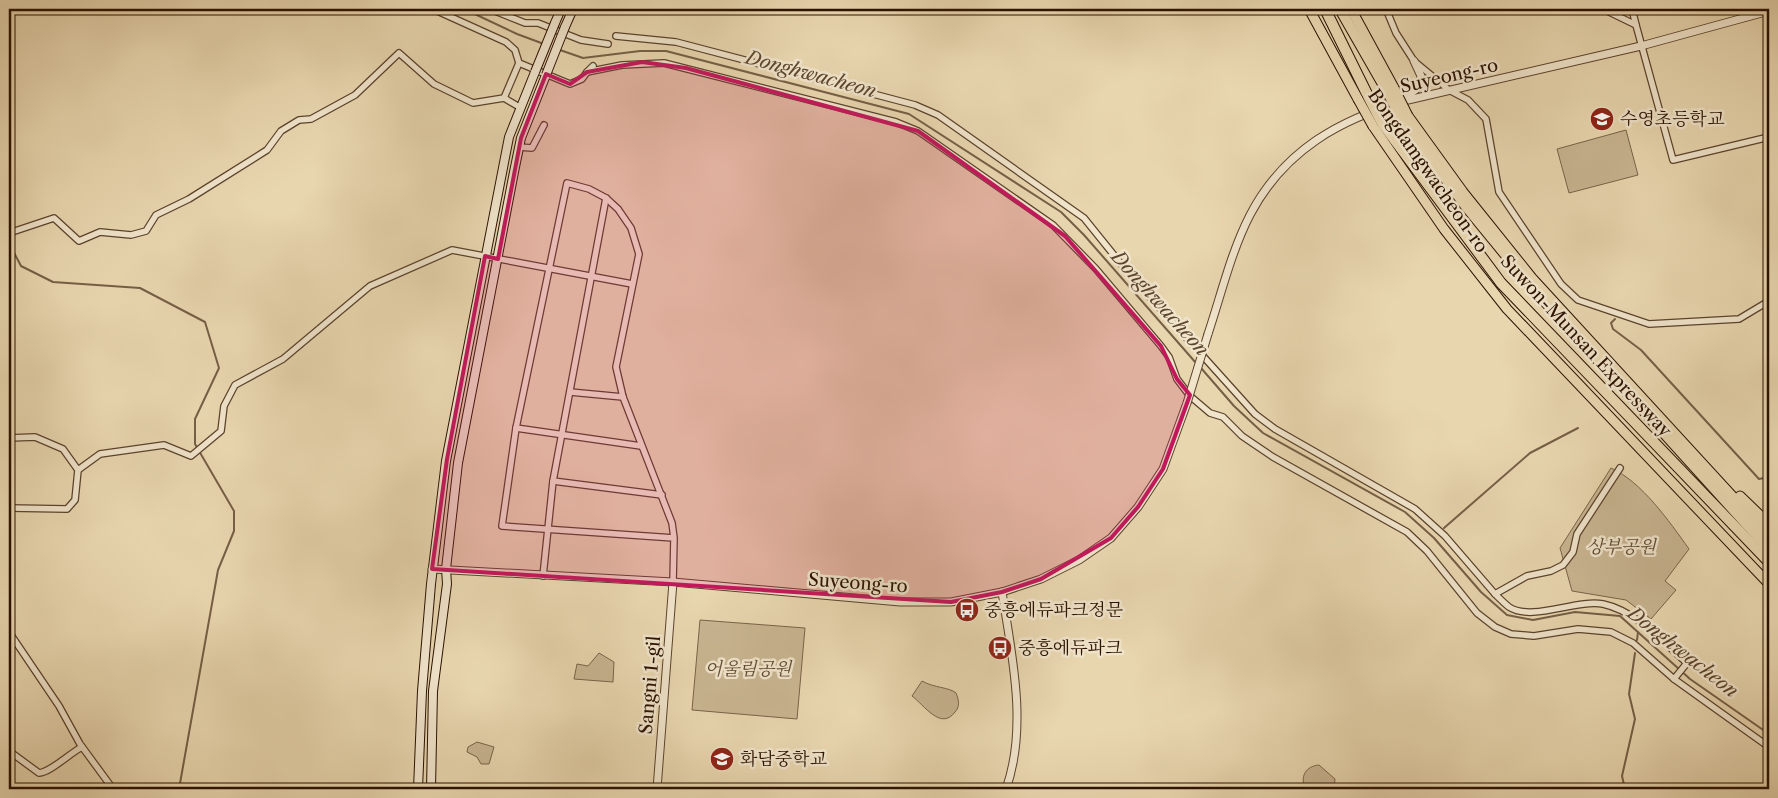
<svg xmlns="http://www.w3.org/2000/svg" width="1778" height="798" viewBox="0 0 1778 798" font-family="'Libre Caslon Text','Noto Serif KR',serif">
<rect width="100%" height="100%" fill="#e8d6af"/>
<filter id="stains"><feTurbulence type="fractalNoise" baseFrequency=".004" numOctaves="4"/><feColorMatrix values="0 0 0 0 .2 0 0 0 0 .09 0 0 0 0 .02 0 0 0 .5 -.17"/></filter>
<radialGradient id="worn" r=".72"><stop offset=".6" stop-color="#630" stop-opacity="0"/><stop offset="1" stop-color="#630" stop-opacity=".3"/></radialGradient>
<g fill="#c8b591" stroke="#796348">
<path d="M1626,130L1638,175L1569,193L1557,149Z"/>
<path d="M1611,468C1642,482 1669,521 1689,549L1665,581L1676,590L1651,619L1626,600L1572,591L1560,548Z"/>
<path d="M700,620L805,628L797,719L692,710Z"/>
<path d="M599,653L614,662L613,682L574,679L577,664L588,666Z"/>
<path d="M922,681C934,688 949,687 956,693C959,700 960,707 955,712C941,731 924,705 912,696Z"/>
<path d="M477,742L494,747L489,764H481L477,757L467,752L468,747Z"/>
<path d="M1319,765L1335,779L1334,789H1306C1299,777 1306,766 1319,765Z"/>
</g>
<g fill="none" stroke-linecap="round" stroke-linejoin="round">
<g stroke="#755f46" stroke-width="2">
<path d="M464,9L517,34L544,44"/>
<path d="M560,50L583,58L640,51H666L909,114L1061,212L1084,235L1196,363"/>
<path d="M9,243L21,266L53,282L140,288L205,322L219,368L195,419V444L234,511V531L218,570L179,789"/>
<path d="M1615,319L1611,323L1613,329L1641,350L1759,479L1769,477"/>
<path d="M1201,368L1234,406L1263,433L1405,512L1434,538L1481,592L1507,615L1533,620L1575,612L1620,616L1690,679L1769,734"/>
<path d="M1444,528L1530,453L1578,428"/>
<path d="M1637,640L1638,632"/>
<path d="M1625,789L1622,776L1635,719L1629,694L1635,653"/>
</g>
<g stroke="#5a422c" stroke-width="8">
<g id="minor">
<path d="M433,9L506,42L515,50L519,63L570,84L582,79L587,72"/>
<path d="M490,9L525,23H538L581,40L608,44"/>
<path d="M1386,9L1396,33L1414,61L1449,90L1468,100L1486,119L1499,192L1561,284L1578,300L1649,324L1739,319L1769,301"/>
<path d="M1603,9L1636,25L1673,160L1769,137"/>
<path d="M1632,9L1636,25"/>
<path d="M616,36L676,42L915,105L938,115L1084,218L1130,275L1255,414L1275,429L1415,509L1445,536L1495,594L1527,576L1551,571L1563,565L1573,552L1577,534L1620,468"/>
<path d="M593,66L587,72L622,65L664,63L896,122L918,131L1053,225L1096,269L1161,346L1169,357L1177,379L1190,396L1210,413L1223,417L1242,436L1273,457L1407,532L1427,551L1477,613L1495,627L1511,634L1534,636L1578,629L1611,632L1633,643L1674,679L1769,747"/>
<path d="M504,98L519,63"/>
<path d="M519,147L532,148L544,125"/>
<path d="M9,233L54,218L79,241L100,232L131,235L146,231L156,215L189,199L267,150L281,131L299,120L311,119L355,95L399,53L434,84L473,103L504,98L521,108"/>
<path d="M570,392L623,397"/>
<path d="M516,428L641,446"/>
<path d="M9,438L35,437L63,449L78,470"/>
<path d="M553,481L662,495"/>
<path d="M9,508L67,509L75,500L78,470L100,454L164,445L191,456L221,431L224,406L235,385L283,359L370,286L452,250L632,284"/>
<path d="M543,576L553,481L606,198"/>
<path d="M673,582L674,538L672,523L623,397L616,367L639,254L631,228L618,209L606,198L589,189L567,183L516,428L502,526L674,538"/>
<path d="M1495,594C1499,598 1504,603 1509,607C1532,622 1576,599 1603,604C1636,611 1663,642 1687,663L1674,679"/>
<path d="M9,632L59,706L80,744L113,789"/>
<path d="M9,751L39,773C51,772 70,753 82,747"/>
</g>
</g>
<g stroke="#5a422c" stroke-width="9">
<g id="tertiary">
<path d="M1404,99L1419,87L1421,76L1414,61"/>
<path d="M1208,334C1221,295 1231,252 1250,215C1284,150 1340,119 1408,100L1641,46L1769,11"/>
<path d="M432,569L673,582L900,602H951L1002,592L1041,579L1079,560L1111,538L1138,507L1163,469L1187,403"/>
<path d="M1002,592C1012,656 1028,727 1006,789"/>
<path d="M657,789L673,582"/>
</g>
</g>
<g stroke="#2a1100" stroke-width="10">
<g id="secondary">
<path d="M555,23L561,9"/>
<path d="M565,27L573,9"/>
<path d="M418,789L422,691L431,584L446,461L509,137L535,72"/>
<path d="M431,789L433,691L447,584L446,569L458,463L514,172L521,138L546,75"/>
</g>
</g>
<g stroke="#2a1100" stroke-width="11">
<g id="trunk">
<path d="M1309,9L1358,99"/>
<path d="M1351,9L1394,88"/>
<path d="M1408,116L1463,192L1532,278L1769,536"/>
<path d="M1373,126L1444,229L1507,309L1769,584"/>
<path d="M1740,496L1769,524"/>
</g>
</g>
<g stroke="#2a1100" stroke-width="12">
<g id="motorway">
<path d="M1325,9L1368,96"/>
<path d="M1340,9L1387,91"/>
<path d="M1401,118L1465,205L1532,287L1769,549"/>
<path d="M1382,123L1501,283L1769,562"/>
</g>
</g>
<use href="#minor" stroke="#f0e4cb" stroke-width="5.5"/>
<use href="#tertiary" stroke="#f0e4cb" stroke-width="7"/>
<use href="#secondary" stroke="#f0e4cb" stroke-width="8"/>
<use href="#trunk" stroke="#e8d6af" stroke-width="9"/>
<use href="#motorway" stroke="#e8d6af" stroke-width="10"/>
<g stroke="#5a422c" stroke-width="9" stroke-linecap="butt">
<path id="tertiary-bridge" d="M1187,403L1208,334"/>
</g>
<g stroke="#2a1100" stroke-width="10" stroke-linecap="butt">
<g id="secondary-bridge">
<path d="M535,72L555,23"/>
<path d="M546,75L565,27"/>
</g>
</g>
<g stroke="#2a1100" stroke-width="11" stroke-linecap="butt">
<g id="trunk-bridge">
<path d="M1394,88L1408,116"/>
<path d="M1358,99L1373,126"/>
</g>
</g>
<g stroke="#2a1100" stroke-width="12" stroke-linecap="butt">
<g id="motorway-bridge">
<path d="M1387,91L1401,118"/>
<path d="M1368,96L1382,123"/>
</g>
</g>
<use href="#tertiary-bridge" stroke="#f0e4cb" stroke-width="7"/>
<use href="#secondary-bridge" stroke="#f0e4cb" stroke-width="8"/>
<use href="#trunk-bridge" stroke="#e8d6af" stroke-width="9"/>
<use href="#motorway-bridge" stroke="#e8d6af" stroke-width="10"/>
</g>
<path fill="#c2185b" fill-opacity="0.2" stroke="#c2185b" stroke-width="4" stroke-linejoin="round" d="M642,62L686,68L918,131L1065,236L1161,346L1177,379L1190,395L1163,469L1138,507L1111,538L1041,579L1002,592L951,602L432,569L447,459L485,256L498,259L521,138L546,74L570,84L587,72Z"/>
<defs>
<g id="school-disc" transform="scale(1.25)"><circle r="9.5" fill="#8f2418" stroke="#f0e4cb"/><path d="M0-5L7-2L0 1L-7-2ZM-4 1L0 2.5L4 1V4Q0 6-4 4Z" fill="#fff"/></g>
<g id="bus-disc" transform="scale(1.25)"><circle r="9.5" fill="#8f2418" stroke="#f0e4cb"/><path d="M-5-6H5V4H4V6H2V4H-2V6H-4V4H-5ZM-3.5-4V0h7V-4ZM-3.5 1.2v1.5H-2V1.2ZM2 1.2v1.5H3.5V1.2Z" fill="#fff"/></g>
</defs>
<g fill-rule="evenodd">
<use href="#school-disc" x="1602" y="119"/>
<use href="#bus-disc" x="967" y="610"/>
<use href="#bus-disc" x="1000" y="648"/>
<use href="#school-disc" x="722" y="759"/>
</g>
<g text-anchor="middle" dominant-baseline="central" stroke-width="5" stroke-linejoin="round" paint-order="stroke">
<g font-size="18" fill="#2a1100" stroke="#f0e4cb">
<text transform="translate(1449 76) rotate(-13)">Suyeong-ro</text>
<text transform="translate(1428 171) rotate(55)">Bongdamgwacheon-ro</text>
<text transform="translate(1586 346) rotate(47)">Suwon-Munsan Expressway</text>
<text transform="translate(858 583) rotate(4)">Suyeong-ro</text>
<text transform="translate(650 685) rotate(-85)">Sangni 1-gil</text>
</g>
<g font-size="18" fill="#2a1100" stroke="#f0e4cb" text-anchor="start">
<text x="1620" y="119">수영초등학교</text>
<text x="984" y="610">중흥에듀파크정문</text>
<text x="1018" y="648">중흥에듀파크</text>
<text x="740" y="759">화담중학교</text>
</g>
<g font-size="18" font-style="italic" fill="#614a33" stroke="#f0e4cb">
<text x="1621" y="547">상부공원</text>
<text x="748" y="669">어울림공원</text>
</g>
<g font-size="19" font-style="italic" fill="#5c452e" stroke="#f0e4cb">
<text transform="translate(811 74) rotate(15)">Donghwacheon</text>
<text transform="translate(1160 303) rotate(48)">Donghwacheon</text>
<text transform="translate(1683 652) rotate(38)">Donghwacheon</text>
</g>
</g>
<rect width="1778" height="798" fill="none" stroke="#e8d6af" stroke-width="30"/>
<rect x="10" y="10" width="1758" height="778" fill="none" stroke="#2a1100" stroke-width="2.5"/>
<rect x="15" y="15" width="1748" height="768" fill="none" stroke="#2a1100"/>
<rect width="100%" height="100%" filter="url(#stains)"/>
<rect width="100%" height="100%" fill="url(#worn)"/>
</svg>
